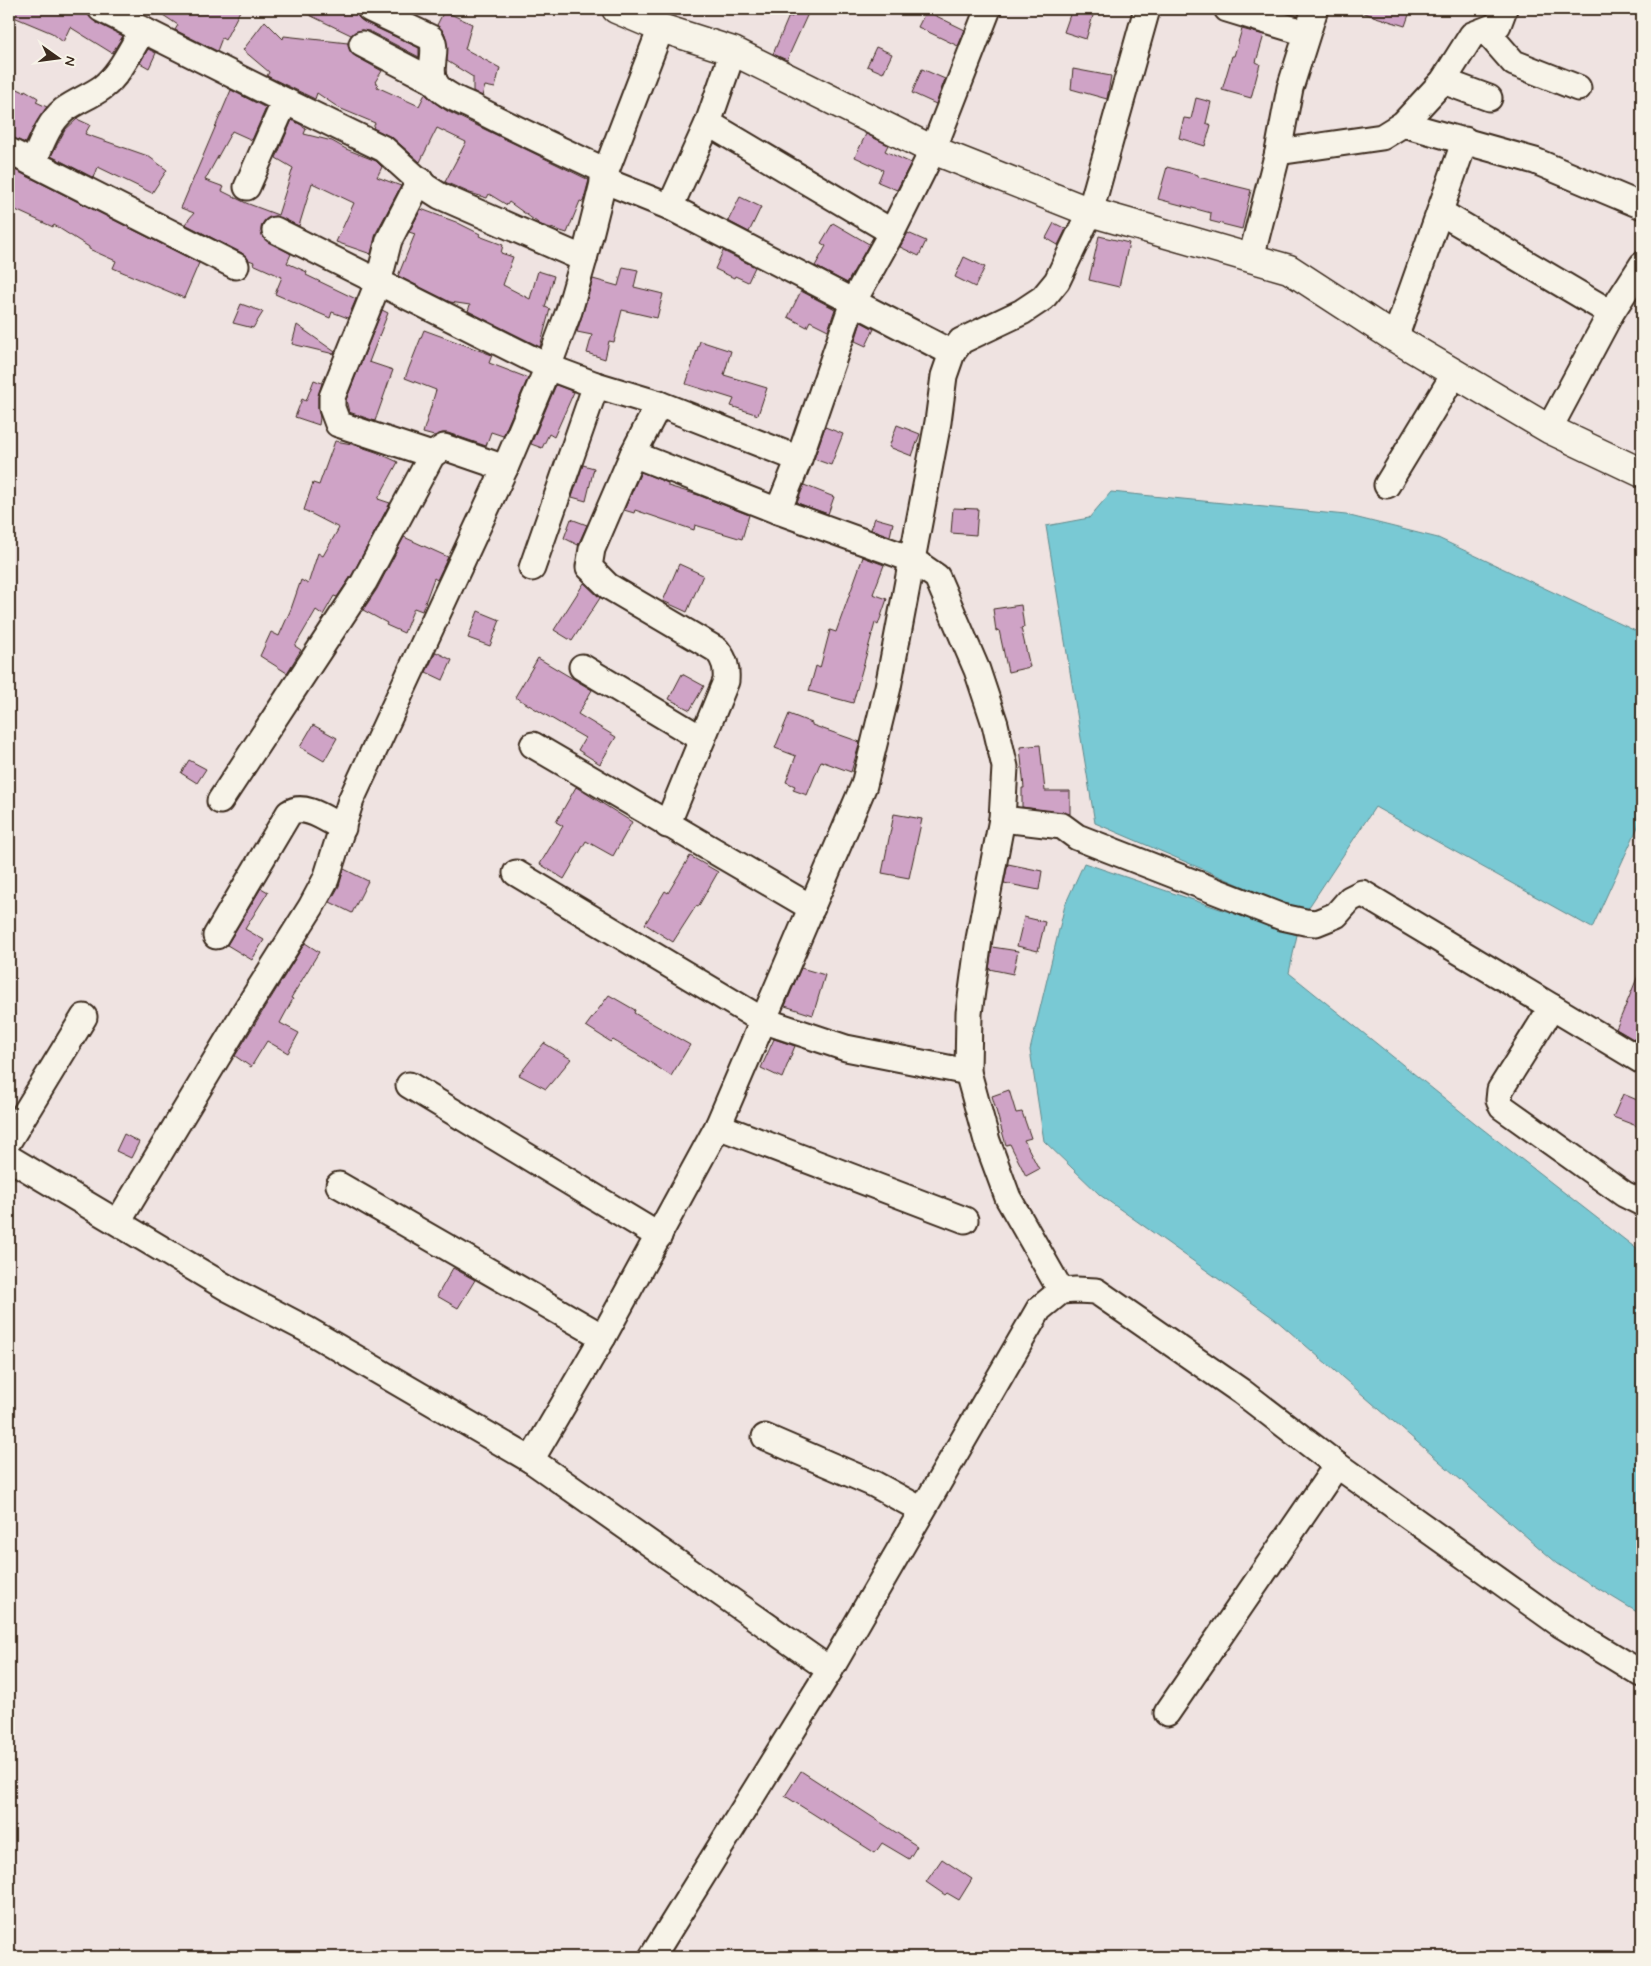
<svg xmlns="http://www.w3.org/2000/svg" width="1651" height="1966" viewBox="0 0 1651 1966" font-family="Mynerve,sans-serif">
<rect width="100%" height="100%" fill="#efe3e1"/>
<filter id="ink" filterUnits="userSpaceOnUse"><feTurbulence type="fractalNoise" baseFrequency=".02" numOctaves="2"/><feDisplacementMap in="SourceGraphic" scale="10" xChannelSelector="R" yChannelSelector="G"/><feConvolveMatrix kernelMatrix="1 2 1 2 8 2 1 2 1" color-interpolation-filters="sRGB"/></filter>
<g filter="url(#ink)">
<g fill="#79c9d4" stroke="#60898b">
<path d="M1111,492L1346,515L1438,538L1642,634V818L1592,928L1375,807L1305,913L1095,823L1046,526L1089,518Z"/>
<path d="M1084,863L1297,935L1289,973L1480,1127L1638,1250L1642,1258V1615L1558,1564L1275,1319L1100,1195L1044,1141L1030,1050L1065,905Z"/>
</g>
<g fill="#cfa3c6" stroke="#3b2a1e">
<path d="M9,9H76L88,14L95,22L123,36L112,53L70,27L63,42L52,33L9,15Z"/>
<path d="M154,9H241L225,40L222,38L217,51L175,30L178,25Z"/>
<path d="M297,9H356L358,17L364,22L419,48V57L369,31L361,30L351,35Z"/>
<path d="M796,9H810L787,60L773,54L789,16L792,17Z"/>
<path d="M1072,9H1095L1086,39L1064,32Z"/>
<path d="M1360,9H1411L1405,26L1360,12Z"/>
<path d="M444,11L472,24L465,49L500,68L495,88L485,86L482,96L473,91V77L447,61L446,38L444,32L437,25Z"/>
<path d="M926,11L965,30L958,46L918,27Z"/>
<path d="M265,21L283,39L284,36L348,43L350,51L355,56L382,71L375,82L378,84L377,87L419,106L425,94L434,102L447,111L589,180L583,202L580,201L567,233L541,225L509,202L507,205L489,194L487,198L470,193L445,182L466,142L437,128L420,162L393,138L373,128L375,123L339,108L317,93L315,99L267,76L269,72L243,50Z"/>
<path d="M1242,29L1264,35L1256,62L1260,64L1251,98L1222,90L1232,56H1234Z"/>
<path d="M876,47L892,54L883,73L867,66Z"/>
<path d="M148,49L156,53L149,68L140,63Z"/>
<path d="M922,69L945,79L936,104L912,93Z"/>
<path d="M1073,69L1111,76L1107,99L1071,89Z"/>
<path d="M9,85L24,92L25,90L38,98L36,102L47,107L37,121L26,143L9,137Z"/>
<path d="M231,90L266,108L252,140L232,131L205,180L224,187L222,191L246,203L278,215L293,168L276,158L292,120L303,126V127L306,129L304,134L332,141L346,149L376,161L382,167L377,177L401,186L376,233L371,254L336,242L354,203L312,183L299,226L275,216L268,218L262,224L261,231L263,238L291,254L287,263L307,272L306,275L356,299L348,318L332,312L330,318L275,294L282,277L253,264L254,262L249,260L242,253L185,224L194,213L181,208Z"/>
<path d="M1196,98L1211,102L1206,123L1211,125L1205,146L1179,138L1184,118L1191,119Z"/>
<path d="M77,119L90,125L85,134L148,156L167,170L152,193L98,167L94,178L51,156L65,130Z"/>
<path d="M866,134L888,145L885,151L911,163L897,190L878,182L883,170L855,157Z"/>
<path d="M9,167L199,263L184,298L113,268L116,261L89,249V247L54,225L53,227L9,207Z"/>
<path d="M1167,167L1198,175V177L1251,190L1242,229L1210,221L1211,213L1158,199Z"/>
<path d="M740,197L761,207L749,232L728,221Z"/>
<path d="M421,209L456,222L480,234L479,236L503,245L501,253L513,257L503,285L530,299L538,271L554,276L545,307L550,309L540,347L468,311L470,305L450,302L398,276L415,234L409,232Z"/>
<path d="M833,223L869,244L847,283L815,266L826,246L821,243Z"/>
<path d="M1054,223L1066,229L1058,245L1046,238Z"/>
<path d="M908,233L926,241L919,256L900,247Z"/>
<path d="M1099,236L1129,243L1119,287L1089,280Z"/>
<path d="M723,251L755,267L748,282L735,276L734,278L715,269Z"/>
<path d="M964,257L985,267L975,287L955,277Z"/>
<path d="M623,267L638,270L634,287L663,294L657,318L622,310L614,342L609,341L605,359L587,353L592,335L577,332L593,279L618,286Z"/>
<path d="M801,291L835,309L828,330L810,321L807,327L788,317Z"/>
<path d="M241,304L263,312L253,328L233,323Z"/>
<path d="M382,310L388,313L369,362L393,370L375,421L349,412L346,400Z"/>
<path d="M861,322L874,329L866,346L855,341Z"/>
<path d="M297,325L335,352L334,354L292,344Z"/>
<path d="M424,330L492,355L489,363L528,378L503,436L491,432L486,446L448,433H442L434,436L423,433L436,390L405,378Z"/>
<path d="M700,341L731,351L724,375L767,388L758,415L731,406L734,399L686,384Z"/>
<path d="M314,380L322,383L318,397V408L320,418L319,425L295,417L302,399L306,401Z"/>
<path d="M556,385L574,392L554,437L549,434L542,448L531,444Z"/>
<path d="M897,425L920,434L912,456L889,447Z"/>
<path d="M825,427L843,434L831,465L814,459Z"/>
<path d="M335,441L352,444L376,452L398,462L378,499L390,503L352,575L337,597L334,596L323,615L316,610L295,646L301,650L287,673L260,656L271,632L279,636L291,609L301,580L308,584L318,553L323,556L339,528L304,510L313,483L319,485Z"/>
<path d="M583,465L594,468L586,501L572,497Z"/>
<path d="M641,472L668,483V486L698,495L749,515L742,539L695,525L694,530L635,510L634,513L624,510Z"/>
<path d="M804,485L834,497L828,514L797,503Z"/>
<path d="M953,508L978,509L976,535L951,533Z"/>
<path d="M875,518L893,523L890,536L871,529Z"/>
<path d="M571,519L587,525L578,545L564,538Z"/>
<path d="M404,537L448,557L437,580L434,578L422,611L414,608L404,633L386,625L387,623L363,610L377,589Z"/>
<path d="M863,557L884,565L873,594L887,599L878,625L875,623L853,703L809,691L816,666L820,668L830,630L836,632Z"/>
<path d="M679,564L703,575L687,612L663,601Z"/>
<path d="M584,583L600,598L572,641L554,630Z"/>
<path d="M1021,605L1024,627L1021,628L1030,667L1008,672L999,630L996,631L993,609Z"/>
<path d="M478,611L500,620L490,646L468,638Z"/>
<path d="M436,652L452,660L443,680L426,672Z"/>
<path d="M538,658L592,690L578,714L616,737L600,764L578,750L585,738L515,697Z"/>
<path d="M682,674L704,686L690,710L669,699Z"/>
<path d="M789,714L812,723V725L860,742L851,772L821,761L807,795L793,790L795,786L786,782L796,756L775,748Z"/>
<path d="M313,725L337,738L324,761L300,747Z"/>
<path d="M1040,745L1045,791H1070V814L1022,807V788H1024L1020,747Z"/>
<path d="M189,760L206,769L197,783L181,773Z"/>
<path d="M576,787L632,822L613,856L586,841L564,879L540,864L563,826L556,822Z"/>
<path d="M894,814L922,819L909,878L882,873Z"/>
<path d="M690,856L718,872L698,907L696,906L673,942L645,924L665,891L668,893Z"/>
<path d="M1008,864L1042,871L1039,890L1004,883Z"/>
<path d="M344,869L368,881L352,913L330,902L339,886Z"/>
<path d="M261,888L268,892L245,929L264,940L252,960L227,945Z"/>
<path d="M1024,917L1045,922L1038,951L1017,946Z"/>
<path d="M305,943L319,952L291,998L293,999L280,1023L299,1033L288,1053L267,1041L251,1067L235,1056Z"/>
<path d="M992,947L1018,951L1013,974L989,969Z"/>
<path d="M1642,966V1044L1616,1029Z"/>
<path d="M801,968L825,975L813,1015L785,1006Z"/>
<path d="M609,995L635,1010L634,1013L690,1045L671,1076L645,1059L613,1040L611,1042L586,1026Z"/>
<path d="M774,1039L795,1046L782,1078L761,1068Z"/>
<path d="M544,1043L571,1059L546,1089L519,1075Z"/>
<path d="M1009,1090L1016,1113L1022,1112L1031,1138L1024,1140L1039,1169L1026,1176L1010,1144L1006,1145L992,1096Z"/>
<path d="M1623,1094L1642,1102V1128L1613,1117Z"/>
<path d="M124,1134L139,1142L131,1158L116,1151Z"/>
<path d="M453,1268L475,1280L458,1308L437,1296Z"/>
<path d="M801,1771L917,1846L909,1859L882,1843L875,1853L785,1796Z"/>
<path d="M942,1859L972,1879L959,1900L947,1893L945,1895L926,1882Z"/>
</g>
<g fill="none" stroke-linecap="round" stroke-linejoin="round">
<g stroke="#3b2a1e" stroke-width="29">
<g id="minor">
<path d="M101,9L285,101L384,149L426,187L440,196L584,259"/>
<path d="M370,9L431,38C439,52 427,68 435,83C443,96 464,102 477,109C519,131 563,151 606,171"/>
<path d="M1227,9L1306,33"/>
<path d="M1486,31L1514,63L1578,88"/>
<path d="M362,44L435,82"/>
<path d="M1443,81L1489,98"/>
<path d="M708,123L892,232"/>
<path d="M1403,124L1535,161L1642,206"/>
<path d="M9,151L236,266"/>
<path d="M1278,152L1382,137L1403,124L1443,81L1472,35L1498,25L1504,9"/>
<path d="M33,163C41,145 48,123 64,110C76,101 91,96 103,87C121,73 131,48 143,30"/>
<path d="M420,180L389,240L378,283L332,397V408L338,424L432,455"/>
<path d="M603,180L670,207L952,353"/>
<path d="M247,187L285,101"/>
<path d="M670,207L708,123L733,51"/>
<path d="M1440,212L1611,313"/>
<path d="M275,230L548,367L596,385L659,404L799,459"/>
<path d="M1251,258L1278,152L1290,88L1315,9"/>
<path d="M1395,338L1465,140"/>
<path d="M659,404L633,454L778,511L911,559L937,577L977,670L995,724L1005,767L1002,819L979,939L969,1013L968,1072L987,1141L1008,1198L1061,1291"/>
<path d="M1549,429L1611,313L1642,265"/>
<path d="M633,454L592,549L589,567L608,586L717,650C725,660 727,668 726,681L667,825"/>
<path d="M1387,485L1455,373"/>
<path d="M778,511L799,459L853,302L892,232L933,150L988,9"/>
<path d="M532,568L596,385"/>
<path d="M582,667L702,739"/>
<path d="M533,745L812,908"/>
<path d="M220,801L364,582L432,455L444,447L505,468"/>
<path d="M1002,819L1062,826L1077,837L1282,917L1305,922L1316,923L1336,915L1350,899L1362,893L1642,1061"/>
<path d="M516,873L762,1020L846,1048L968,1072"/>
<path d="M216,936L289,813C305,802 328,821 343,828"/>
<path d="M1552,1007L1500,1090L1499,1100L1502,1107L1624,1194L1642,1203"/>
<path d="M409,1085L659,1236"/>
<path d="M718,1126L965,1220"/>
<path d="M9,1140L84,1017"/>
<path d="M9,1158L229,1289L306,1329L531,1460L830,1670"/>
<path d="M339,1185L603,1337"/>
<path d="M118,1222L244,1013L311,907L326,879L351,800L505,468L548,367L569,311L584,259L606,171L661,28"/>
<path d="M765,1437L874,1484L922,1510"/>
<path d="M531,1460L603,1337L718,1126L864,785L888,687L938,422L944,376L952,353L961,341L1022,312L1043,298L1057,281L1090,212L1147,9"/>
<path d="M1167,1713L1337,1465"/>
<path d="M652,1957L830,1670L1039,1309L1061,1291L1076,1290L1096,1291L1242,1392L1337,1465L1560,1624L1642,1674"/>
</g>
</g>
<g stroke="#3b2a1e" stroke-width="31">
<path id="major" d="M616,9L661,28L733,51L933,150L1090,212L1289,269L1395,338L1549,429L1642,473"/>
</g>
<use href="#minor" stroke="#f7f3e8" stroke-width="25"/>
<use href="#major" stroke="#f7f3e8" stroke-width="28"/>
</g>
</g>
<rect width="1651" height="1966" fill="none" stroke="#f7f3e8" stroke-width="30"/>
<rect x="15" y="15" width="1621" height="1936" fill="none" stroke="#3b2a1e" stroke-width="2" filter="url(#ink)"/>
<g transform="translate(58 58) rotate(104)" stroke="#f7f3e8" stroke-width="4" paint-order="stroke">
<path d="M0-4L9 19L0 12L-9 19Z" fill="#3b2a1e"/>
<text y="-8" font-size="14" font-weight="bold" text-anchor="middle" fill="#3b2a1e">N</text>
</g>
</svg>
